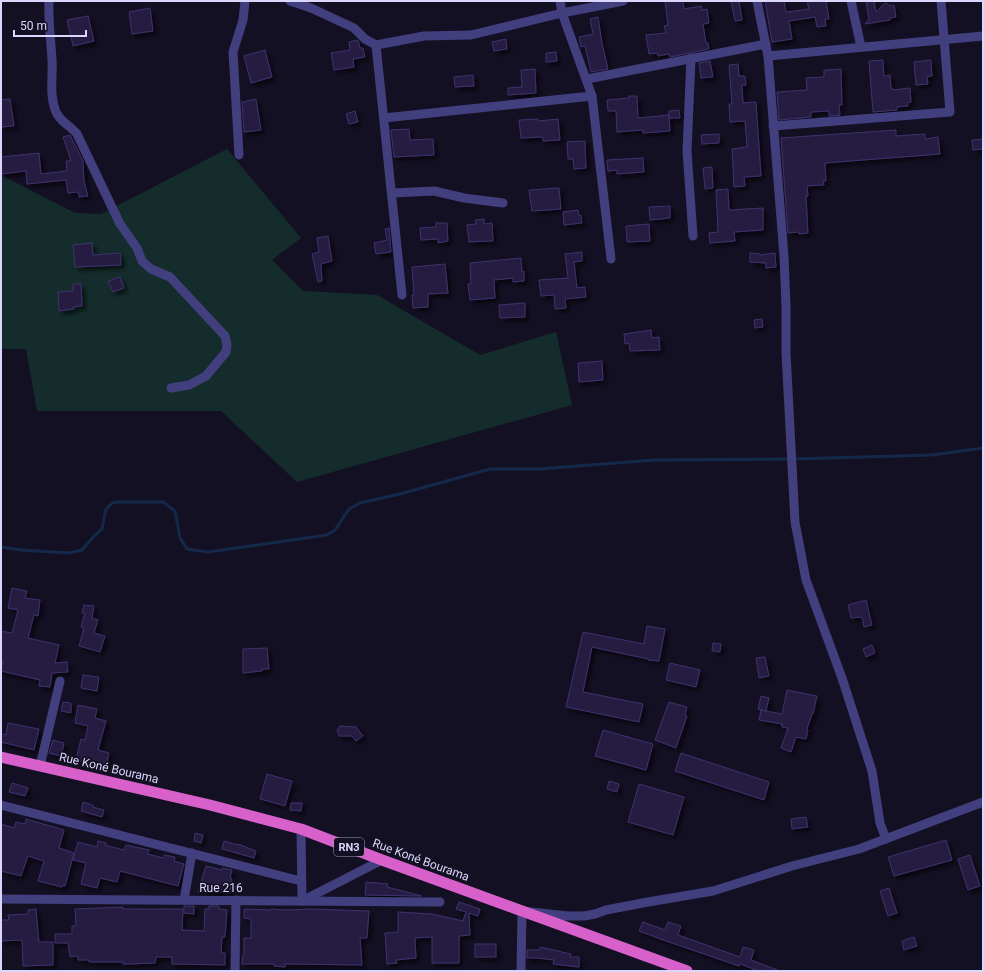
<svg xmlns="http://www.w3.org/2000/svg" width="984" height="972" viewBox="0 0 984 972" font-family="Roboto,sans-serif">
<defs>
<filter id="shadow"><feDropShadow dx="3.5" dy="3.5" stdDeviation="2" flood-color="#0009"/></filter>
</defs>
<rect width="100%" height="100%" fill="#141024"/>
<path fill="#142d2c" d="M227,149L301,238L272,260L303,291L377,295L480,355L556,332L572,405L297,482L221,411H37L26,349H1V175L75,213L101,214Z"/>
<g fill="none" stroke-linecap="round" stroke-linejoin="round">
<path stroke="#14294a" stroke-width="3" d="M1,547L22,550L69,553L82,550L94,536L102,529L106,509L112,503L119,502H163L175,511L180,538L187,549L208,552L327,535L335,530L349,509L360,503L400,494L490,469H539L654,460L792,459L932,455L983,448"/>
</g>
<g fill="#261e43" stroke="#3e326d" filter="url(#shadow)">
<path d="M665,1H683L684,9L701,6L702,10L707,9L709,23L703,24L706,43H708L709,49L670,57L669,54L658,56L657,53L649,54L646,35L666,33L664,26L668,25Z"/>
<path d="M731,1H739L742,20L735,21Z"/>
<path d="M765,1H784L786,12H787L809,9L807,1H826L829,19H825L826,26L817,27L815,17L789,21L792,39L772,42Z"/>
<path d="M866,1H874L876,12L885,3L891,6L894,5L896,17L890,18V20L865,24L869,19Z"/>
<path d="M150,8L153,31L132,34L129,12Z"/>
<path d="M88,16L94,41L73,46L67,20Z"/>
<path d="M598,17L602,43L608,69L591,72L585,46L581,47L579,37L593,34L590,19Z"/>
<path d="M506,39L507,49L494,51L492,42Z"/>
<path d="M358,40L360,48H363L365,57L353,59L354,67L334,70L331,53L350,50L349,42Z"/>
<path d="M265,50L272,77L251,83L244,56Z"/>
<path d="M556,52L557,61L546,62V53Z"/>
<path d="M883,60L884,76L890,75L891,88H892L893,90L910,88L911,102L907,103L908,106L897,107V110L873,112L869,61Z"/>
<path d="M931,60L932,76L927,77L928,84L916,85L914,62Z"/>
<path d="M710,61L713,77L701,78L699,63Z"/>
<path d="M738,64L739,76H745L746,85H742L743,103L756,102L761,176L744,177L745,186L734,187L732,149L747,147L745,121L730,122L729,104H732L729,65Z"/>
<path d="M535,69L536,93L508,95V88L522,87L521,70Z"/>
<path d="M841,69L842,105H839L840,115L829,116V111L811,112V117L779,120L777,92L807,90L806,78L824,77V70Z"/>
<path d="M473,75L474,86L455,87L454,77Z"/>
<path d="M629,96H637L638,118L669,115L670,131L643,133V130L617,132L616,111H608L607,100L629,98Z"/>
<path d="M10,99L14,126L1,127V100Z"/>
<path d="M256,99L261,130L244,132L242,102Z"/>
<path d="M679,110L680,118H669V111Z"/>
<path d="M355,111L358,122L349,124L346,114Z"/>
<path d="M538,119V121L558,119L560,140L543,141V137L521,138L519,120Z"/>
<path d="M409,129L410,140L433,139L434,155L394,157L391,130Z"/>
<path d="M896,130V136L925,134V139L938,137L940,154L825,163L826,181H823L824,185L807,186L808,196H806L808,233L799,234V232L788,233L781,138Z"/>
<path d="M719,134V143L702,144L701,135Z"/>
<path d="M70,135L83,161L84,181L88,196L79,197L78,192L68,193L66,180L27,184L26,171L2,174L1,157L39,153L41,174L67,171L66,161H71L63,137Z"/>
<path d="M983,139V149L973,150L972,140Z"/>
<path d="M585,141L586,168L574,169L573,159H568L567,142Z"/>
<path d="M643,158L644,172L617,174V170L608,171L607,160Z"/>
<path d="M712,167L713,188L705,189L703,168Z"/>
<path d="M559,188L561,209L532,211L529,190Z"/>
<path d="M728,189L729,210L763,208V230L734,232L735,241L710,243L709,233L718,232L716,190Z"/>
<path d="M670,206V218L650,220L649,207Z"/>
<path d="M578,210L579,216L581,215L582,223L564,225L563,212Z"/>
<path d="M484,219V224L492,223L493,241L469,242L467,225L476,224L475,220Z"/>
<path d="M436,223H447L448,241L438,243V239L421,240L420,228L436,227Z"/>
<path d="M649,224L650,241L627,242L626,226Z"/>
<path d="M389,228L391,252L376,254L374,243L387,240L385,229Z"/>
<path d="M328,236L332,261L321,264L322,281L318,282L312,254L319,252L317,238Z"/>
<path d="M92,243L93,255L120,253L121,265L75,267L73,245Z"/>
<path d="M582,252V261L574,262L577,288L585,287L586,297L565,299L566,308L555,309L554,295L541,296L539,280L568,278L565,254Z"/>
<path d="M750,253L760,254V255L775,253L776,267L766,268V263L750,262Z"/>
<path d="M521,258L522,272L524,271V281L513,282V278L494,280L495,298L470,300L468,284H471L470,263Z"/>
<path d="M445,264L448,293L428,294V307L413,308L412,295H414L412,267Z"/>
<path d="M120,277L124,288L113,292L108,281Z"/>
<path d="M73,284H81L82,306L73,307L74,309L59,311L58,292L73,291Z"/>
<path d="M525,303V317L500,318L499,305Z"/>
<path d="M762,319L763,327L755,328L754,320Z"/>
<path d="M651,330L652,338L659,337L660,350L630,351L629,343L625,344L624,334Z"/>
<path d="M602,361L603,380L579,382L578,363Z"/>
<path d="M12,588L27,591L25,598L40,600L38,616L34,615L28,638L59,645L55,663L67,662L68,672L52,673L50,687L39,686L40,680L1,671L3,662H1V631L12,633L18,610L8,608Z"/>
<path d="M866,600L872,625L864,627L862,617L851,618L848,605Z"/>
<path d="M84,605L94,606L92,618L98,620L94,633L105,636L100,652L79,646L84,628L81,627L85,613H82Z"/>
<path d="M647,626L665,629L659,661L648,660V659L592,647L583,692L643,704L639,722L566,707L583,632L644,644Z"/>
<path d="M713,643L721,644L720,652L712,651Z"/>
<path d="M872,645L875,653L866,657L863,649Z"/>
<path d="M267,648L269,669H262V671L243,673V649Z"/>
<path d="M765,657L769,676L759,678L756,658Z"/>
<path d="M670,663L700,670L696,687L666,680Z"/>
<path d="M83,675L99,677L97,691L81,688Z"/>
<path d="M787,690L817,696L813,714H812L807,729L808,730L806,739L796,737L791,752L781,748L788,728L782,727V724L759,720L761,710L782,714Z"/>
<path d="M761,696L769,698L766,711L758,709Z"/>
<path d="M63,702L71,703V713L61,711Z"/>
<path d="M669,702L687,707L685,715L687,716L676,748L655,740Z"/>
<path d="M78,705L97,709L95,718L106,721L98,750L109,753L106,767L76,760L81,739L85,740L88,726L75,723Z"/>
<path d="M8,723L39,729L34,750L1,742V734L6,735Z"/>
<path d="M340,726L356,727L363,736L356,741L352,736H339L337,730Z"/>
<path d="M603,730L653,744L646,770L595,756Z"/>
<path d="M53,740L64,743L61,756L49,753Z"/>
<path d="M681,753L769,782L764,800L675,771Z"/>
<path d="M267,774L292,781L285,806L260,799Z"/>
<path d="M609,781L619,784L617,792L607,789Z"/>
<path d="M12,783L28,788L25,796L9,792Z"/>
<path d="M639,784L684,797L673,835L628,822Z"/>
<path d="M83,802L93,805V807L104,810L102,817L81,811Z"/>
<path d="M291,803H302L301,811L290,810Z"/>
<path d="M806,817L808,827L792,829L791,819Z"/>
<path d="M26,819L64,830L59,848L74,853L65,886L63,885L62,887L38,881L44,861L28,856L21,876L1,871V824L14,828L16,822L25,824Z"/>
<path d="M195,833L203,835L201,843L194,841Z"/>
<path d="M946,840L952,860L894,876L888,857Z"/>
<path d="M98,841L106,843L105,845L124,850L126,845L149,850L148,854L163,858L164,855L175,857L174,861L184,864L178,886L120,871L117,882L100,878L97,888L81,884L86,863L73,860L78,842L97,847Z"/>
<path d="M224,841L238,845V844L256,851L254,858L222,849Z"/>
<path d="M970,855L980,886L968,890L958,859Z"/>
<path d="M206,866L222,870V868L232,870L230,878L232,879L230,892H198Z"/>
<path d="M366,882L388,884L387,887L422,896L365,895Z"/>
<path d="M889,888L897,913L888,916L880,891Z"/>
<path d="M459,902L480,909L478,916L469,913L470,935L459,936V963H432V937L415,938L416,958L396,960L397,963L387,964L385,933L398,932V912L432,914L463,921L466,912L456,909Z"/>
<path d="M184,906H194V914L184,913Z"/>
<path d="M209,906H219V909L227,910L225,937H222L221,953H225V965L172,964V957H156L155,963L130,964H123V962H89V960H78V956L70,957L68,943H55V934H72V926H76L75,909L123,907V909H183L182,930L204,931L205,909H209Z"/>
<path d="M36,909L39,942H53V965L23,966L22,940L1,941V920H9L8,915L28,914V910Z"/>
<path d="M244,909L271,910V909L286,910L311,909L369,911L367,938H360L362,965L285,964V967L274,966V964H242L243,955H244V938H251V919L244,918Z"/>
<path d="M643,922L665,930L668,922L681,926L678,935L740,957L743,947L754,950L751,960L780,971H759L740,964L739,966L666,941L639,931Z"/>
<path d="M914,937L917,946L904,950L902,941Z"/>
<rect x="475" y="944" width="21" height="13"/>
<path d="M540,947L571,954L570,957H579V967L553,964L554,960L537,958H527V950H539Z"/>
</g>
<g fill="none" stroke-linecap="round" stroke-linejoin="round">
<g stroke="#423f7f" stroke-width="9">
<path d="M49,1C48,20 51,40 52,60C53,77 49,96 56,112C60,122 71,126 77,134L120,224L137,248L142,261L151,269L170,277L225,336L227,345L226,352L206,376L189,385L171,388"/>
<path d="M290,1L311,8L354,28L365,39L376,45L424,36L471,35L562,13L623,1"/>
<path d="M560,1L562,13L592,96L611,259"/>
<path d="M757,1L768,56L784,256L786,306V353L795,522L806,580L842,678L872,771L880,823L886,839"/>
<path d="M851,1L861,47"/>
<path d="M376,45L402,295"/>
<path d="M768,56L983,36"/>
<path d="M691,58L687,151L693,236"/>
<path d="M587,79L766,44"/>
<path d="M384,118L592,96"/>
<path d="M773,126L950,112L941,1"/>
<path d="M239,155L233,52L243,20L245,1"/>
<path d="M392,193L434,191L464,198L503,203"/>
<path d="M40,766L60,681"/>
<path d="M1,805L301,881"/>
<path d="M301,829L302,901L382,860"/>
<path d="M1,899L440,902"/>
<path d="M184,900L192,853"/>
<path d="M235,971L236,900"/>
<path d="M521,971L522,911L568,916H584L595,914L606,910L648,902L713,891L792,866L859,849L983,802"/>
</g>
<path stroke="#d860cb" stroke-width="11" d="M1,757L210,805L301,829L382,860L687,971"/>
</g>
<g text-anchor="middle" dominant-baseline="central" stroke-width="3.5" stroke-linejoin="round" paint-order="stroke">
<rect fill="#141024" stroke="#9f9bbb" stroke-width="1" x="334" y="838" width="30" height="18" rx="3"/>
<g font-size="11" font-weight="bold" fill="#dbd6fc">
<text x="349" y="847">RN3</text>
</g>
<g font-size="12" fill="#dbd6fc" stroke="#141024">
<text transform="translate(109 768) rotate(13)">Rue Koné Bourama</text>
<text transform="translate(421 860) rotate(20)">Rue Koné Bourama</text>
<text x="221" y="888">Rue 216</text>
</g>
</g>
<rect width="984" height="972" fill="none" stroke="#dbd6fc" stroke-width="4"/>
<path d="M14 30v6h72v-6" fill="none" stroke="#dbd6fc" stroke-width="2"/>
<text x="20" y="30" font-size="12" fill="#dbd6fc" stroke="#141024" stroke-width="3" paint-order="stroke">50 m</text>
</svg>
